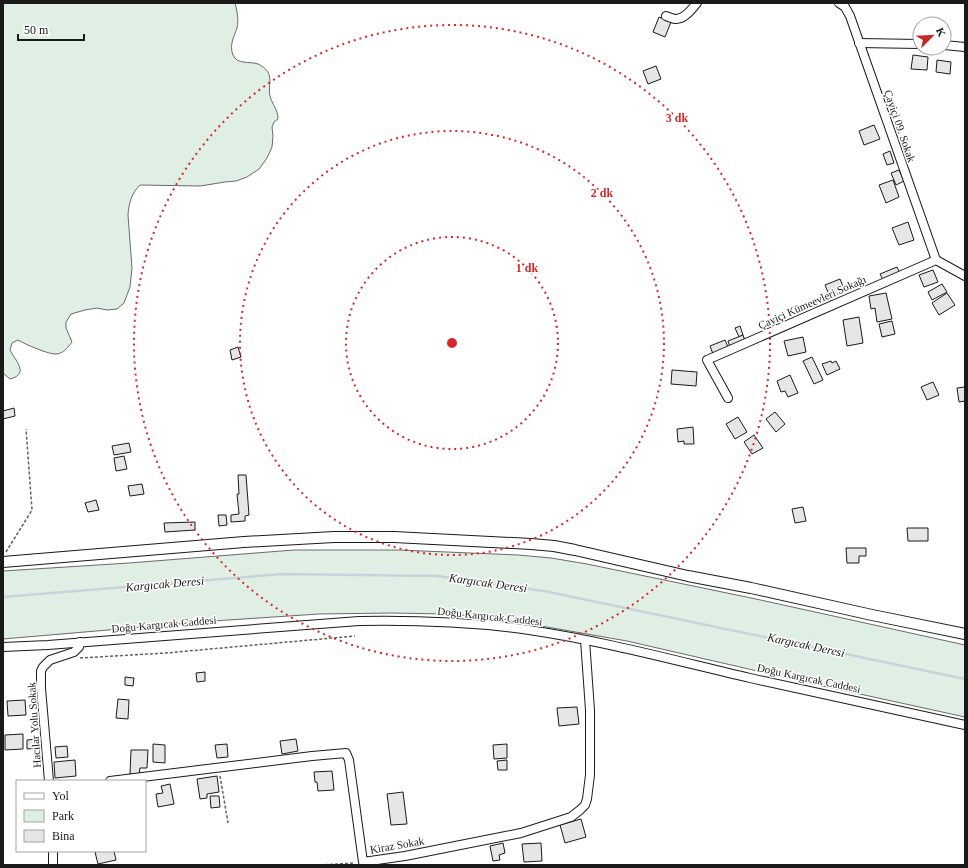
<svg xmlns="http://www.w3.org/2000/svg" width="968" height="868" viewBox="0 0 968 868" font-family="'Times New Roman',serif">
<rect width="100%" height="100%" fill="#fff"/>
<g fill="#e0efe3" stroke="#6a6a6a">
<path d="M3,3H235C237,11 239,19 237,28C234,37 229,45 233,55C237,65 250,61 258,64C261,65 266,69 268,72C272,79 268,89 270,96C272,104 278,110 278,119L274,122L272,127L273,136L272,147L267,158L259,169L247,177L236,181L225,182L200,186L140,185C131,194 129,203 128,215L132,268L130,287L124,303L117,309L107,310L97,308L85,310L71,314L66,322V328L72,342C68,347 64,353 57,354C49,355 25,344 18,340L12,343L10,350C15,360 30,374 10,379L3,373Z"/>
<path d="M294,550H399L518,555L551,558L587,564L756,599L965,645V717L805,682L627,641L524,623L488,617L446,614L391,613L319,614L213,621L3,639V571L129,563Z"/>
</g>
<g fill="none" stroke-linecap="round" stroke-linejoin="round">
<path stroke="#c6d2dc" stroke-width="2.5" d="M3,597L282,574L438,576L544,591L965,679"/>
</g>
<g fill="#e6e6e6" stroke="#1a1a1a">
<path d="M659,17L671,22L665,37L653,32Z"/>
<path d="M913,55L928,57L927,70L911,69Z"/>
<path d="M937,60L951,62L950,74L936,72Z"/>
<path d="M656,66L661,79L648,84L643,71Z"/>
<path d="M874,125L880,139L864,145L859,131Z"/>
<path d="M890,151L894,163L887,165L883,154Z"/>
<path d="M899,170L904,181L896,185L891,173Z"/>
<path d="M893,180L899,197L886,203L879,185Z"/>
<path d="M908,222L914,240L899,245L892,228Z"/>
<path d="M897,267L900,273L883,280L880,274Z"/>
<path d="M933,270L938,282L924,287L919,275Z"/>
<path d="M840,279L845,291L830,297L825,285Z"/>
<path d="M942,284L947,292L932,300L928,292Z"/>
<path d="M886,293L892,319L877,322L875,308L871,309L869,296Z"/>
<path d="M947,293L955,305L939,315L932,303Z"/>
<path d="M828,294L832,303L818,309L814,300Z"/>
<path d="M859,317L863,343L847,346L843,320Z"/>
<path d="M892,321L895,334L882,337L879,324Z"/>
<path d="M740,326L743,335L739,337L735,328Z"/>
<path d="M743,335L745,341L730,347L728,341Z"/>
<path d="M803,337L806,352L788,356L784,341Z"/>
<path d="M725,340L728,347L713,354L710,346Z"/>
<path d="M238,347L241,357L232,360L230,350Z"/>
<path d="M812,357L823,380L814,384L803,361Z"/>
<path d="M831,361L832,363L836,361L840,369L827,375L822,364Z"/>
<path d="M672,370L697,372L696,386L671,384Z"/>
<path d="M790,375L798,393L788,397L785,391L781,392L777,381Z"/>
<path d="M933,382L939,395L927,400L921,387Z"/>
<path d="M965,387V401L959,402L957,388Z"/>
<path d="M14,408L15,416L3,419V411Z"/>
<path d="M775,412L785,424L776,432L766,419Z"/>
<path d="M738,417L747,432L735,439L726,424Z"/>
<path d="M693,427L694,444H684V441L678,442L677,429Z"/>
<path d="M754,435L763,448L752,454L744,442Z"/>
<path d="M129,443L131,452L114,455L112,446Z"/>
<path d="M124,456L127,469L116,471L114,458Z"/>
<path d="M238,475H246L249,515L245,516V521L231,522V515L239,514L237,494H239Z"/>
<path d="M142,484L144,494L130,496L128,486Z"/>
<path d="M96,500L99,510L88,512L85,503Z"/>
<path d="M803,507L806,521L795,523L792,509Z"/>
<path d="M218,515H226L227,525L219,526Z"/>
<path d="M195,522V530L165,532L164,523Z"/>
<path d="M907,528H928V541H908Z"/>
<path d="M846,548H866V556H859V563H847Z"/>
<path d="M205,672V681L197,682L196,673Z"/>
<path d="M125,677L134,678L133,686L125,685Z"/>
<path d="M118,699L129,700L128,719L116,718Z"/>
<path d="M25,700L26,715L8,716L7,701Z"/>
<path d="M577,707L579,724L559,726L557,708Z"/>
<path d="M23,734V749L5,750V735Z"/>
<path d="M37,739L38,748L27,749V740Z"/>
<path d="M296,739L298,751L282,754L280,741Z"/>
<path d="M153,744L165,745V763L153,762Z"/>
<path d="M227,744L228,757L217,758L215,745Z"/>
<path d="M507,744V758L494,759L493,745Z"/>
<path d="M67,746L68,757L56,758L55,747Z"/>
<path d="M131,750H148L147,768H140L139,775L130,774Z"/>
<path d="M75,760L76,776L55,778L54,762Z"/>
<path d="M507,760V770H498L497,761Z"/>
<path d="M332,771L334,790L318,791L317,782H315L314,772Z"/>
<path d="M217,776L219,792L207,794V798L200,799L197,779Z"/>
<path d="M170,784L174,804L158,807L156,794L163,793L161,786Z"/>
<path d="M403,792L407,824L391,825L387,794Z"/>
<path d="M210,796H219L220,807L211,808Z"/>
<path d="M581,819L586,837L565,843L560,825Z"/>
<path d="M503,843L505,853L499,855L500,860L493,861L490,846Z"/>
<path d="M541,843L542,861L524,862L522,844Z"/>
<path d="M99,851H114L116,860L98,864L95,852Z"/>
</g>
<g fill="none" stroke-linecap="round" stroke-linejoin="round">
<g stroke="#1a1a1a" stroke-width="10">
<g id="minor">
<path d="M839,3L845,7L850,16L936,260"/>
<path d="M666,16C669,17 673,19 676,19C685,19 692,9 697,3"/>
<path d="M859,43L920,44"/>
<path d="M944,45L965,47"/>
<path d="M728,398L707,360L936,260L965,276"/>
<path d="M3,647L48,645L359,621C416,620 473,622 529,630C604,641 677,661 750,678C822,694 893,709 965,725"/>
<path d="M49,781L41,688V671L43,667L50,660L74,652L79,647L80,642"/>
<path d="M110,781L312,756L346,753L349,760L363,862L405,856L521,833L571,817L580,810L585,805L587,799L590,775V710L585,640"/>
<path d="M53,851V865"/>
</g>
</g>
<g stroke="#1a1a1a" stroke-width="12">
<path id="tertiary" d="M3,562L244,542L334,537H394L531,544L554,546L575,550L688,576L751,588L872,615L965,634"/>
</g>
<g stroke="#5f5f5f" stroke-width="1.5" stroke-dasharray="3 2" stroke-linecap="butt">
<path d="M6,552L32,510L26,429"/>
<path d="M80,658L166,653L355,636"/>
<path d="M220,776L228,823"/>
<path d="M320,865L355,863"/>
</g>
<use href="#minor" stroke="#fff" stroke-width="8"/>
<use href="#tertiary" stroke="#fff" stroke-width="10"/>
</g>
<g fill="none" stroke="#d62828" stroke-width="2" stroke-dasharray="2 4">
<circle cx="452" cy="343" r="106"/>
<circle cx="452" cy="343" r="212"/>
<circle cx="452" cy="343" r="318"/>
</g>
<g text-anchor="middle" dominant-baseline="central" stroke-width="3" stroke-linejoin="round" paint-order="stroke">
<g font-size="11" fill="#1a1a1a" stroke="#fff">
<text transform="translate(900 126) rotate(71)">Çayiçi 09. Sokak</text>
<text transform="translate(812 302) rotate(-24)">Çayiçi Kümeevleri Sokağı</text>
<text transform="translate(490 616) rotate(6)">Doğu Kargıcak Caddesi</text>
<text transform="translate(164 624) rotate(-5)">Doğu Kargıcak Caddesi</text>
<text transform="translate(809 678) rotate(12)">Doğu Kargıcak Caddesi</text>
<text transform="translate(34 725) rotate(-94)">Hacılar Yolu Sokak</text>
<text transform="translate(397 845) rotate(-10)">Kiraz Sokak</text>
</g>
<g font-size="12" font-style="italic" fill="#1a1a1a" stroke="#fff">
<text transform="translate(488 583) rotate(8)">Kargıcak Deresi</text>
<text transform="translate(165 584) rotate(-5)">Kargıcak Deresi</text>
<text transform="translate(806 645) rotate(12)">Kargıcak Deresi</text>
</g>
</g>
<circle cx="452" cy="343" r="6" fill="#d62828" stroke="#fff" stroke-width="2"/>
<g font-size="12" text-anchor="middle" font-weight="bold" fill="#d62828" stroke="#fff" stroke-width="3" stroke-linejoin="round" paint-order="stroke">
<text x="677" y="122">3 dk</text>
<text x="602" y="197">2 dk</text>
<text x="527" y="272">1 dk</text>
</g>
<rect width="968" height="868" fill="none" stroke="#1a1a1a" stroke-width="8"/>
<rect x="16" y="780" width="130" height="72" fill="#ffffff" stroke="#a3a3a3"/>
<rect x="24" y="793" width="20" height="6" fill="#ffffff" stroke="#a3a3a3"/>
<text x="52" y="800" font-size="12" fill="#1a1a1a">Yol</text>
<rect x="24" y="810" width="20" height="12" fill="#e0efe3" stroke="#a3a3a3"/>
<text x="52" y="820" font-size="12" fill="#1a1a1a">Park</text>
<rect x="24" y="830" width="20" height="12" fill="#e6e6e6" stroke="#a3a3a3"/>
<text x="52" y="840" font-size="12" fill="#1a1a1a">Bina</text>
<g transform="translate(932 36) rotate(66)"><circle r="19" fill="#ffffff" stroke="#a3a3a3"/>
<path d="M0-3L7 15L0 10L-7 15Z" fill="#c62828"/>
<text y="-6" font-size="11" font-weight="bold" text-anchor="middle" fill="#1a1a1a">K</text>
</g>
<path d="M18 34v6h66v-6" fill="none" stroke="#1a1a1a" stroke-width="2"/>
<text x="24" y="34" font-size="12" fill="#1a1a1a" stroke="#ffffff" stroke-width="3" paint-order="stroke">50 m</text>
</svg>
